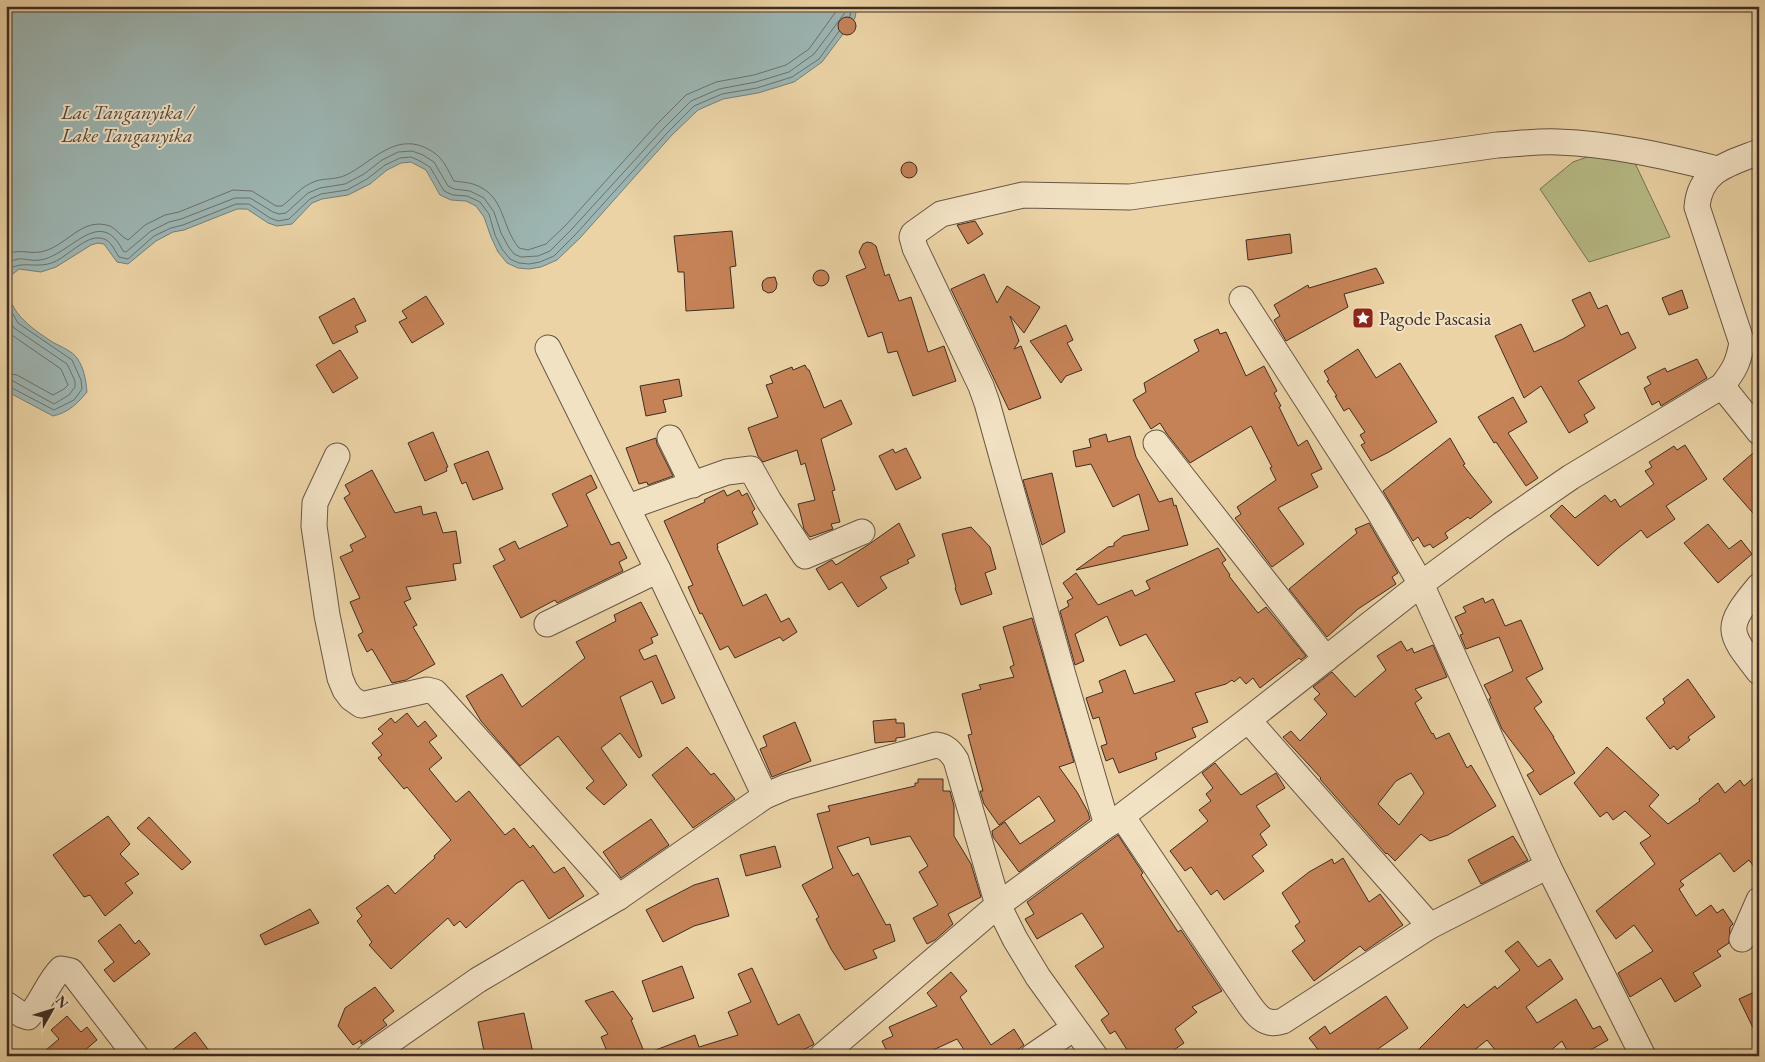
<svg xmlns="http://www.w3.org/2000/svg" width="1765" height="1062" viewBox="0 0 1765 1062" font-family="'EB Garamond',serif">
<rect width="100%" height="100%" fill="#ebd3a5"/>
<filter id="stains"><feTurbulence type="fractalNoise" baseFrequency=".004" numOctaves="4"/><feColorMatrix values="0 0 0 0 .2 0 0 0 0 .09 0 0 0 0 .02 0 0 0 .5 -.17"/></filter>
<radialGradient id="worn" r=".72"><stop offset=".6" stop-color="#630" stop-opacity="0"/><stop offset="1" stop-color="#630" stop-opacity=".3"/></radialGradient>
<path fill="#b7bc87" stroke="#7a7456" d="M1601,152L1633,159L1670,237L1589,262L1540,189L1573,162Z"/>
<path fill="#9cb5b2" stroke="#767f7a" d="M6,6H857L855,18L822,62L794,82L758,93L723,99L698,110L672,135L580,238L557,260L541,267L529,269L518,268L507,263L498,252L491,237L484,217L476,206L466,201L451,200L440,195L426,170L411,162L401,163L387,170L370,184L348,195L322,199L312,203L292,224L277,226L268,223L247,209H237L184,230L173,232L156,241L128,264L117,262L104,244L98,243L91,245L56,267L41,272L19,269L9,277C2,309 31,328 54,343C62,347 72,351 77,358C84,368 86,380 87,392C78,403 68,413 53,416L6,391L8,350L6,337Z"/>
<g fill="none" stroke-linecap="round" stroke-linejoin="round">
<g stroke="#6d716c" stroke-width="1">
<path d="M6,255C18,248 28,254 40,252C66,248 81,216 110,226C117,229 121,237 128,240L145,225L165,215L179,212L233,190L252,191L276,206H282C294,197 301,186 316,181C325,178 336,180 346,175C371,163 393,134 424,147C430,150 436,153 440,158C446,164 449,173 454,181C460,182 467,182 473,184C506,195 500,225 519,248L528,250L546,244L566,225L658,123L686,95L716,82L754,75L786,65L809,49L837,10L838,6"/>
<path d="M6,264C22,254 25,262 40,260C70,256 100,204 123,251L126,252L151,231L169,222L181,219L235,198H250L273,212L279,214L286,213L308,193L320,188L345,184L364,174L382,160L398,152L412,151L423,155L434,162L448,186L454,189L470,191L484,198L494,212L501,233L508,246L514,254L521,257L538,256L550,251L571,230L664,128L691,101L719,89L756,82L789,72L814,54L844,14L846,6"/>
<path d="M6,272C20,258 36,270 54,262C66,257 84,238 97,238C110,237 113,248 119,257L128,259L154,236L171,228L183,225L236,204H249L270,218L278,221L289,219L310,199L321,194L347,190L367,179L385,165L400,158L411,157L420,161L430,167L444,191L453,195L467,196L480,202L489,214L495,235L502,249L510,259L519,263L529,264L540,262L554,256L576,234L668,132L694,106L722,94L757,88L792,77L819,59L850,16L852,6"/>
<path d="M6,302L18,323L72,360L81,380L82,389L74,400L54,410L10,387H6"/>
<path d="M6,316L14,328L67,364L75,381V387L69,395L54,404L13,381L6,380"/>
<path d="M6,331L61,369L68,385L64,389L53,395L17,375L6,373"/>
</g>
</g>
<g fill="#c68257" stroke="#3e2d25" fill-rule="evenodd">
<circle cx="847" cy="26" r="9"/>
<circle cx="909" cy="170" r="8"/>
<path d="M975,221L983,234L968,244L957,225Z"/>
<path d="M732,231L736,266L730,267L734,308L686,311L684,272H678L674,236Z"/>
<path d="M1290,234L1292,253L1248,260L1246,240Z"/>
<path d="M867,242L872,243L876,246L885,276L889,274L899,301L911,297L928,352L944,346L956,381L913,396L897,351L888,353L882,332L868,337L846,276L866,268L859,252L863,244Z"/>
<path d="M1376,268L1384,283L1344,294L1348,307L1286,341L1274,320L1280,316L1274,305L1308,285L1309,288Z"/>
<circle cx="821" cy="278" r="8"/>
<path d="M984,274L997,303L1007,286L1040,307L1024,333L1010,316L1019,341L1014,349L1021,346L1041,398L1009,410L951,289Z"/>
<path d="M775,277L777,284L776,289L773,292L768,293L763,290L762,285L763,281L767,278Z"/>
<path d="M1682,290L1688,308L1669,315L1662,298Z"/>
<path d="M1590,292L1598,309L1607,305L1621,335L1628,332L1636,348L1578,381L1595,408L1584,415L1588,422L1569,433L1541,386L1524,398L1495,336L1521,324L1534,352L1563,339L1585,326L1572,300Z"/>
<path d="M426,296L444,324L412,343L399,322L407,318L402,311Z"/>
<path d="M354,298L366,321L355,326L358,332L333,344L319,317Z"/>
<path d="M1066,325L1073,340L1067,343L1082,370L1066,376L1061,383L1030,341Z"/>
<path d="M1218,329L1220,334L1226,332L1246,376L1264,366L1277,391L1274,393L1281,406L1279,407L1298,446L1307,440L1322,469L1311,474L1318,487L1278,508L1304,544L1272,567L1235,518L1241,514L1237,507L1276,480L1270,468L1272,467L1251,426L1190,463L1167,434L1160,423L1151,429L1133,400L1146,392L1144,383L1199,351L1194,340Z"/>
<path d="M1358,349L1376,378L1400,363L1437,422L1389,452L1371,461L1361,445L1365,443L1360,435L1365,432L1349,408L1344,411L1335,396H1337L1327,381L1329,380L1324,371Z"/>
<path d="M340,350L358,378L333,393L316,365Z"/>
<path d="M1697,359L1707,378L1661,406L1659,401L1652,405L1644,388L1651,384L1647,377L1665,368L1667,372Z"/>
<path d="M805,365L807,369L809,370L824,408L841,400L852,424L821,439L835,490L832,491L840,522L831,524L833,529L810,537L804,529L798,504L815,500L805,463L801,465L797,450L763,462L758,456L748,428L778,417L766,385L773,383L770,376L792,367L793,370Z"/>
<path d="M679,379L682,396L663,400L666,412L646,416L640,386Z"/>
<path d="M1513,397L1527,422L1508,433L1538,478L1526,486L1496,442L1494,443L1478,417Z"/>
<path d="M433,432L448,467L446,468L447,471L425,481L408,443Z"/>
<path d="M1106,434L1108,442L1130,436L1136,457L1159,502L1172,498L1174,506L1176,505L1188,545L1076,570L1108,547L1114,546V543L1123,536L1149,530L1139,494L1113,507L1091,464L1076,467L1073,451L1091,447L1089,439Z"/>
<path d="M656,438L657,444L673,476L648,485L647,482L639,484L626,448Z"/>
<path d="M1450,438L1465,464L1463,465L1492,502L1470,519L1468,517L1445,533L1448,538L1433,548L1430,544L1424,547L1418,537L1413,541L1383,491Z"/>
<path d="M1685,445L1707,479L1666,506L1675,519L1647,538L1641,530L1617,549L1598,566L1550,516L1562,505L1575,518L1605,495L1611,502L1615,499L1620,507L1654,484L1645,471L1652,467L1649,462L1674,446L1677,450Z"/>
<path d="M906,448L921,478L896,490L879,456L893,449L895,453Z"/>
<path d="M1759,448V520L1723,479Z"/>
<path d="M488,451L503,489L473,500L466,482L462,484L454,464Z"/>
<path d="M372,470L395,513L421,506L423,515L436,512L443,533L456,531L461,563L453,564L456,580L406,587L411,599L404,602L417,625L413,627L435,664L406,680L392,683L372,649L367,652L358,635L363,632L350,602L360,598L340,557L353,551L350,545L366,537L344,498L350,494L345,485Z"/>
<path d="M1052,473L1065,532L1042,545L1023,480Z"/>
<path d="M591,475L597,488L586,494L611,545L619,542L627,558L619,562L623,571L557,603L555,600L521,618L493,566L505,560L499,549L515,541L519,549L568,526L552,494Z"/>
<path d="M724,490L727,496L739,490L742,496L747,493L755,509L752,512L758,524L717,544L718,548H717L743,606L766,594L781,622L789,618L797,632L783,641L780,637L735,658L728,646L720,650L702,613L700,614L688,587L693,585L664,521L705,502L704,500Z"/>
<path d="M899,523L915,556L907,560L909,563L880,577L887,588L858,607L842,582L829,590L816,569L832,560L836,565L868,545Z"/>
<path d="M1369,523L1398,573L1392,577L1396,584L1358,609L1327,637L1289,589L1357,533L1355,529Z"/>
<path d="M1708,524L1729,549L1741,540L1752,554L1718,583L1684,543Z"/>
<path d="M971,527L990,547L996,569L985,573L992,594L961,605L955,588L956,587L942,534Z"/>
<path d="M1218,548L1226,560L1222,563L1230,575L1229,576L1258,613L1266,607L1306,656L1301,660L1299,658L1260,688L1253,678L1246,684L1240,677L1234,682L1232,680L1226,684L1195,693L1208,722L1192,728L1196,737L1155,753L1157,759L1119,773L1113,758L1106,761L1101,746L1107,744L1099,717L1093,719L1086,698L1103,692L1099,681L1125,670L1134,694L1175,681L1146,634L1120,646L1107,616L1075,634L1084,661L1075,665L1060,611L1069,606L1067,601L1073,598L1063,583L1076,573L1098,605L1132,590L1135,596L1150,589L1146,581Z"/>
<path d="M1483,598L1485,603L1493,599L1505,626L1521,620L1543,669L1526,678L1542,702L1534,708L1554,737H1553L1575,773L1540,795L1527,775L1534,771L1502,729L1489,699L1491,698L1484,685L1513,671L1499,637L1466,649L1460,635L1463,634L1455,617L1466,612L1463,607Z"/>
<path d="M641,602L658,635L651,638L653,643L639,650L644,660L656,655L675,698L662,704L652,681L620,697L642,756L639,758L620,733L601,748L627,785L604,805L586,788L594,781L558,736L520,766L481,721L466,696L502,674L522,707L585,658L576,642L616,621L614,615Z"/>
<path d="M1032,618L1074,762L1059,767L1077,792L1088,812L1090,819L1019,872L993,837L992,831L1005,822L1020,844L1055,821L1039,796L999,825L984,804L980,791H983L968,735L972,734L962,694L981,689L979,685L1014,677L1010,667L1014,665L1003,627Z"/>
<path d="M1401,641L1407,651L1412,648L1414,653L1433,645L1447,677L1415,689L1422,698L1415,703L1432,734L1433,733L1436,739L1449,733L1467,768L1471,765L1496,806L1448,835L1430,841L1421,834L1395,861L1387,853L1386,854L1320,779L1321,778L1283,737L1291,731L1300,741L1327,714L1314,699L1320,694L1313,687L1332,672L1355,697L1386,670L1377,656ZM1411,773L1424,793L1399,825L1378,804L1396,781Z"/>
<path d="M1688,679L1715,717L1688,737L1690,740L1677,750L1674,746L1670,749L1646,718L1665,703L1663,699Z"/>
<path d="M407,713L418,727L425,721L437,736L429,742L442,758L429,769L456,802L469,791L505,835L514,828L530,848L533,845L554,873L564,867L584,896L549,919L523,880L517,883L466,928L460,921L454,926L448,918L391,969L369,945L372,942L357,921L362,916L356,908L388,885L395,894L435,858L434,856L451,840L407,787L404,789L378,758L382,755L372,743L383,734L378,729L391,718L395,723Z"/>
<path d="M896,719V723H904L905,737L896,738V741L875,743L873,721Z"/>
<path d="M795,722L811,761L772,777L760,749L767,746L763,736Z"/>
<path d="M687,747L711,775L714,773L735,799L693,828L652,775Z"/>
<path d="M1607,747L1659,795L1649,806L1668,824L1700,801L1699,799L1718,783L1725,793L1740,780L1744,786L1759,773V874L1749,860L1734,872L1720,853L1680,881L1684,885L1679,889L1696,916L1711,905L1717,913L1723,909L1733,924L1730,927L1729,943L1717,951L1721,956L1693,973L1701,986L1675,1002L1661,978L1630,997L1618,973L1653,951L1634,925L1616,939L1596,911L1655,864L1640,843L1651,836L1625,811L1613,820L1607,812L1600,817L1574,783Z"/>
<path d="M1215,763L1241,795L1276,773L1285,788L1256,806L1270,826L1260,834L1267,845L1252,856L1264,871L1224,900L1217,890L1211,895L1191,867L1185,871L1170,851L1208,821L1199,810L1211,801L1206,794L1213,788L1202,773Z"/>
<path d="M918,779H943V791H950L954,806V836L971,864L981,897L948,914L953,924L935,940L927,944L913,918L938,905L919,872L928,866L910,836L871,845L869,837L837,847L853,876L858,873L886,925L890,924L895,941L873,950L877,958L845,970L831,949L816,919L819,917L802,885L833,868L817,814L830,811L828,806L915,786V783H918Z"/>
<path d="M108,816L130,844L120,854L139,874L125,883L133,893L105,916L90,895L84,897L53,855Z"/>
<path d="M149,817L191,862L182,870L137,828Z"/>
<path d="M651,819L669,845L621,878L603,852Z"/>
<path d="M1118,835L1143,873L1141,875L1178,932L1181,930L1222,991L1192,1007L1197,1012L1175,1029L1184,1043L1165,1056H1131L1115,1031L1110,1034L1101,1020L1109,1014L1075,966L1104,947L1082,913L1037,939L1025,919L1034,914L1027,902Z"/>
<path d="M1513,836L1528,860L1481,884L1468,860Z"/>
<path d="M775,846L781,867L746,876L740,855Z"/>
<path d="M1343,858L1369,902L1380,894L1403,925L1365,951L1360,946L1314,981L1292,951L1305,941L1295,926L1300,922L1282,893L1309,872L1332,859L1334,864Z"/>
<path d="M718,878L729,916L694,926L663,942L646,910L694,885Z"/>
<path d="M310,909L319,923L265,945L260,935Z"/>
<path d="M120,924L135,944L139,940L150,954L114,982L104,970L114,962L98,941Z"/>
<path d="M1518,941L1538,967L1550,959L1563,979L1526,1007L1537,1023L1576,999L1593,1029L1600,1026L1608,1040L1580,1056H1570L1562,1041L1544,1056H1500L1487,1040L1467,1056H1412L1464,1004L1467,1008L1495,986L1497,989L1520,970L1505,951Z"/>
<path d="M682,966L694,998L653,1012L642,981Z"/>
<path d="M752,968L778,1025L799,1014L814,1044L813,1045L791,1056H609L601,1037L608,1034L585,1001L613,991L633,1019L631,1020L645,1054L695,1035L699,1047L738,1035L728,1012L751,1002L738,974Z"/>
<path d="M951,972L967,991L960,997L991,1045L1014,1029L1024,1045L1010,1056H968L957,1039L920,1056H889L882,1041L893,1036L889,1027L937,1006L927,993Z"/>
<path d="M375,987L394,1011L383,1020L387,1025L361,1044V1040L353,1045L338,1026L345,1008Z"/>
<path d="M1759,990V1040L1739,999Z"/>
<path d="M1386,996L1408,1028L1368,1056H1323L1309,1038L1325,1026L1330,1034Z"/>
<path d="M524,1013L533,1053L520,1056H485L478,1022Z"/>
<path d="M67,1016L81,1032L87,1027L97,1040L78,1056H39L59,1039L51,1030Z"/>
<path d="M195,1032L213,1056H165Z"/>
</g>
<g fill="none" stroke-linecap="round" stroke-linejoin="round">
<g stroke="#695645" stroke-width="27">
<g id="minor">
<path d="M1242,299L1378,510L1421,584L1548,866L1643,1056"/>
<path d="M548,348L658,570L765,796"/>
<path d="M1722,386L1759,432"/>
<path d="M670,438L693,485"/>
<path d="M1156,443L1326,659"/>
<path d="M337,456L315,503L314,526L327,615L340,678L345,690L351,698L361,705L427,690L435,692L619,897"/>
<path d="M628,507L727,472L751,469L769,501L805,556L862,532"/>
<path d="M1759,586C1724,628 1727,631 1759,672"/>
<path d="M547,624L658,570"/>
<path d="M1248,720L1430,926L1548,866"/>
<path d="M1122,816L1239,990C1251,1006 1260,1029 1283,1021L1430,926"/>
<path d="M1107,825L1063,675L987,403L981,386L915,248L912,237L913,234L941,214L1023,195L1130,197L1497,145C1517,144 1538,141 1558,142C1612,144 1665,156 1717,169"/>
<path d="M1742,939L1759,900"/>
<path d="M6,1004L22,1015L28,1017C42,1003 47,983 61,969L71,971L136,1056"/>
<path d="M369,1056L478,980L619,897L765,796L786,787L936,745C946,746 951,752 956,760L998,905L1015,939L1038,977L1095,1056"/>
<path d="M822,1056L998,905L1107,825L1122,816L1248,720L1421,584L1501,525L1571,477L1722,386C1735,369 1738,363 1742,343L1697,207C1700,170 1728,164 1759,152"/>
<path d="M1033,1056L1074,1028"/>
</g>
</g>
<use href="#minor" stroke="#f2e2c4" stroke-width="25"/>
</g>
<defs>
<g id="sight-square" transform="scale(1.125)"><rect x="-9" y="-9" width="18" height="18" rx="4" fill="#8f2418" stroke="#f2e2c4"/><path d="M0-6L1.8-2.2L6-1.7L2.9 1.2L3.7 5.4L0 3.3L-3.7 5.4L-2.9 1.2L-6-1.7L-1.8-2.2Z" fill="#fff"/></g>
</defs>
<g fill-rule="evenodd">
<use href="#sight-square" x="1363" y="318"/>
</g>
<g text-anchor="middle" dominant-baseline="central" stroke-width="4" stroke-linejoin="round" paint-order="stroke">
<g font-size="19" fill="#3e2d25" stroke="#f2e2c4" text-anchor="start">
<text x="1379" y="318">Pagode Pascasia</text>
</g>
<g font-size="20" font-style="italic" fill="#514841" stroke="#f2e2c4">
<text x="127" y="112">Lac Tanganyika /<tspan x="127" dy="23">Lake Tanganyika</tspan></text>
</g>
</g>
<rect width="1765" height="1062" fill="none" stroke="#ebd3a5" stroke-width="25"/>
<rect x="8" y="8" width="1750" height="1047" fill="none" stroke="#3e2d25" stroke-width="2.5"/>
<rect x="12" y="12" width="1740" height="1037" fill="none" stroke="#3e2d25"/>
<g transform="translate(52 1010) rotate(51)" stroke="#f2e2c4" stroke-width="4" paint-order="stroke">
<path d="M0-4L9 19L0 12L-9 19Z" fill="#3e2d25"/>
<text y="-8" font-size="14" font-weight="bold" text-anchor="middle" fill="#3e2d25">N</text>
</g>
<rect width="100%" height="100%" filter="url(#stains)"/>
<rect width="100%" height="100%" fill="url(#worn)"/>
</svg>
